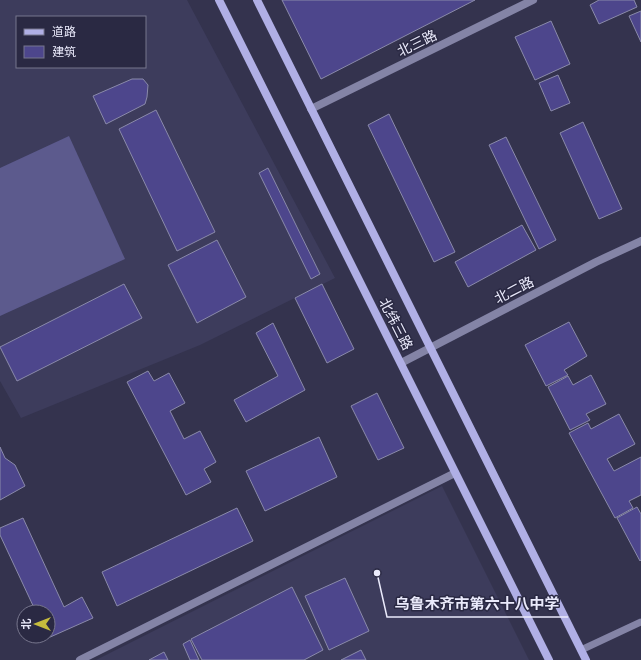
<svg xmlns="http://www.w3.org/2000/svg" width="641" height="660" viewBox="0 0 641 660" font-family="Jost,'Noto Sans SC',sans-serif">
<rect width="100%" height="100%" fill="#34334e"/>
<g fill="#3d3c5c" fill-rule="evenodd">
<path d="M0,0H187L335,278L200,345L21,418L0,381ZM17,17H145V67H17Z"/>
<path d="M442,486L529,660H96Z"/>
</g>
<path fill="#5c5a8d" d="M69,136L125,259L0,316V168Z"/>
<g fill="#4d468c" stroke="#8a8aaa">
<path d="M282,0H475L321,79Z"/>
<path d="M599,0H634L637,7L599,24L590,5Z"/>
<path d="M641,11V42L629,16Z"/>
<path d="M551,21L570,64L535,80L515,37Z"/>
<path d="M558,75L570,103L551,111L539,83Z"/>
<path d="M132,79H143L148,85L147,97L145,104L106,124L93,96Z"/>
<path d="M156,110L215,232L177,251L119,129Z"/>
<path d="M389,114L455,252L434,262L368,125Z"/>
<path d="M583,122L622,209L599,219L560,133Z"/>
<path d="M506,137L556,240L539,249L489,145Z"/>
<path d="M268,168L320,274L311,279L259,173Z"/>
<path d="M522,225L536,250L468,287L455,262Z"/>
<path d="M217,240L246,297L197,323L168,265Z"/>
<path d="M124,284L142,318L17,381L0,347Z"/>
<path d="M322,284L354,349L327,363L295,298Z"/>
<path d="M569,322L587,356L564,370L568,375L546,386L525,345Z"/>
<path d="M273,323L305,390L246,422L234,400L278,376L256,333Z"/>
<path d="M148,371L154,381L169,373L185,403L170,411L184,439L200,431L216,462L204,469L211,482L186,495L127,382Z"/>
<path d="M591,375L606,404L586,414L590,420L570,430L548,387L568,376L573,385Z"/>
<path d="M377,393L404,448L378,460L351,406Z"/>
<path d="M619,414L635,444L607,459L614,471L641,457V495L629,501L633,508L615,518L569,433L588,423L591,429Z"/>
<path d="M319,437L337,477L265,511L246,471Z"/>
<path d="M0,447L5,458L15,465L25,486L0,500Z"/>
<path d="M637,507L641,514V560L640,561L617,518Z"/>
<path d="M237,508L253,541L117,606L102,572Z"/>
<path d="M23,518L64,607L82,597L93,618L48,638L47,636H48V612H36L0,535V528Z"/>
<path d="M345,578L369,631L329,650L305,596Z"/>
<path d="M292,587L323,650L304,660H202L191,639Z"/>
<path d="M190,640L199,660H190L183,644Z"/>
<path d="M361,650L366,660H341Z"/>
<path d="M164,652L168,660H149Z"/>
</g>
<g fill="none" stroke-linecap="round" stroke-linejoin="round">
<path stroke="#8484a6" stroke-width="7" d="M581,650L641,622"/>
<path stroke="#8484a6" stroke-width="8" d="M80,660L455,473"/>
<g stroke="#8484a6" stroke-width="8">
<path d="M311,109L533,0"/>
<path d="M401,363L596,262L641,241"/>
</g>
<g stroke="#b0afe5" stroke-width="8">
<path d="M219,0L549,660"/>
<path d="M257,0L586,660"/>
</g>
</g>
<g text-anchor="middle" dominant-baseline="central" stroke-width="3" stroke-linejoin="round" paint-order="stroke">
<g font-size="14" fill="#eaeafb" stroke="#2a2943">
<text transform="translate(417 43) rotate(-26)">北三路</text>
<text transform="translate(514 290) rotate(-27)">北二路</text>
<text transform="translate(396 324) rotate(63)">北纬三路</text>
</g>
</g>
<path fill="none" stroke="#eaeafb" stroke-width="1.5" d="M377 573L387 617H568"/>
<circle fill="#eaeafb" stroke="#2a2943" stroke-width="1.5" cx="377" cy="573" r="4"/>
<g font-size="15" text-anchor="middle" font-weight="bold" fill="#eaeafb" stroke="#2a2943" stroke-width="3" stroke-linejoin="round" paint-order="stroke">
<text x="477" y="609">乌鲁木齐市第六十八中学</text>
</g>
<rect x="16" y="16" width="130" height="52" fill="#2a2943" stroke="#77768d"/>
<rect x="24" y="29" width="20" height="6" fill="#b0afe5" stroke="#77768d"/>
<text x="52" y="36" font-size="12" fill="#eaeafb">道路</text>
<rect x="24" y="46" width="20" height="12" fill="#4d468c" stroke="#77768d"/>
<text x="52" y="56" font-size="12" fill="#eaeafb">建筑</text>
<g transform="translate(36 624) rotate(270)"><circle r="19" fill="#2a2943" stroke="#77768d"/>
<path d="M0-3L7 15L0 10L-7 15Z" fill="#c6bc3d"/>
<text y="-6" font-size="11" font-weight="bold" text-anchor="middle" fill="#eaeafb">北</text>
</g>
</svg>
